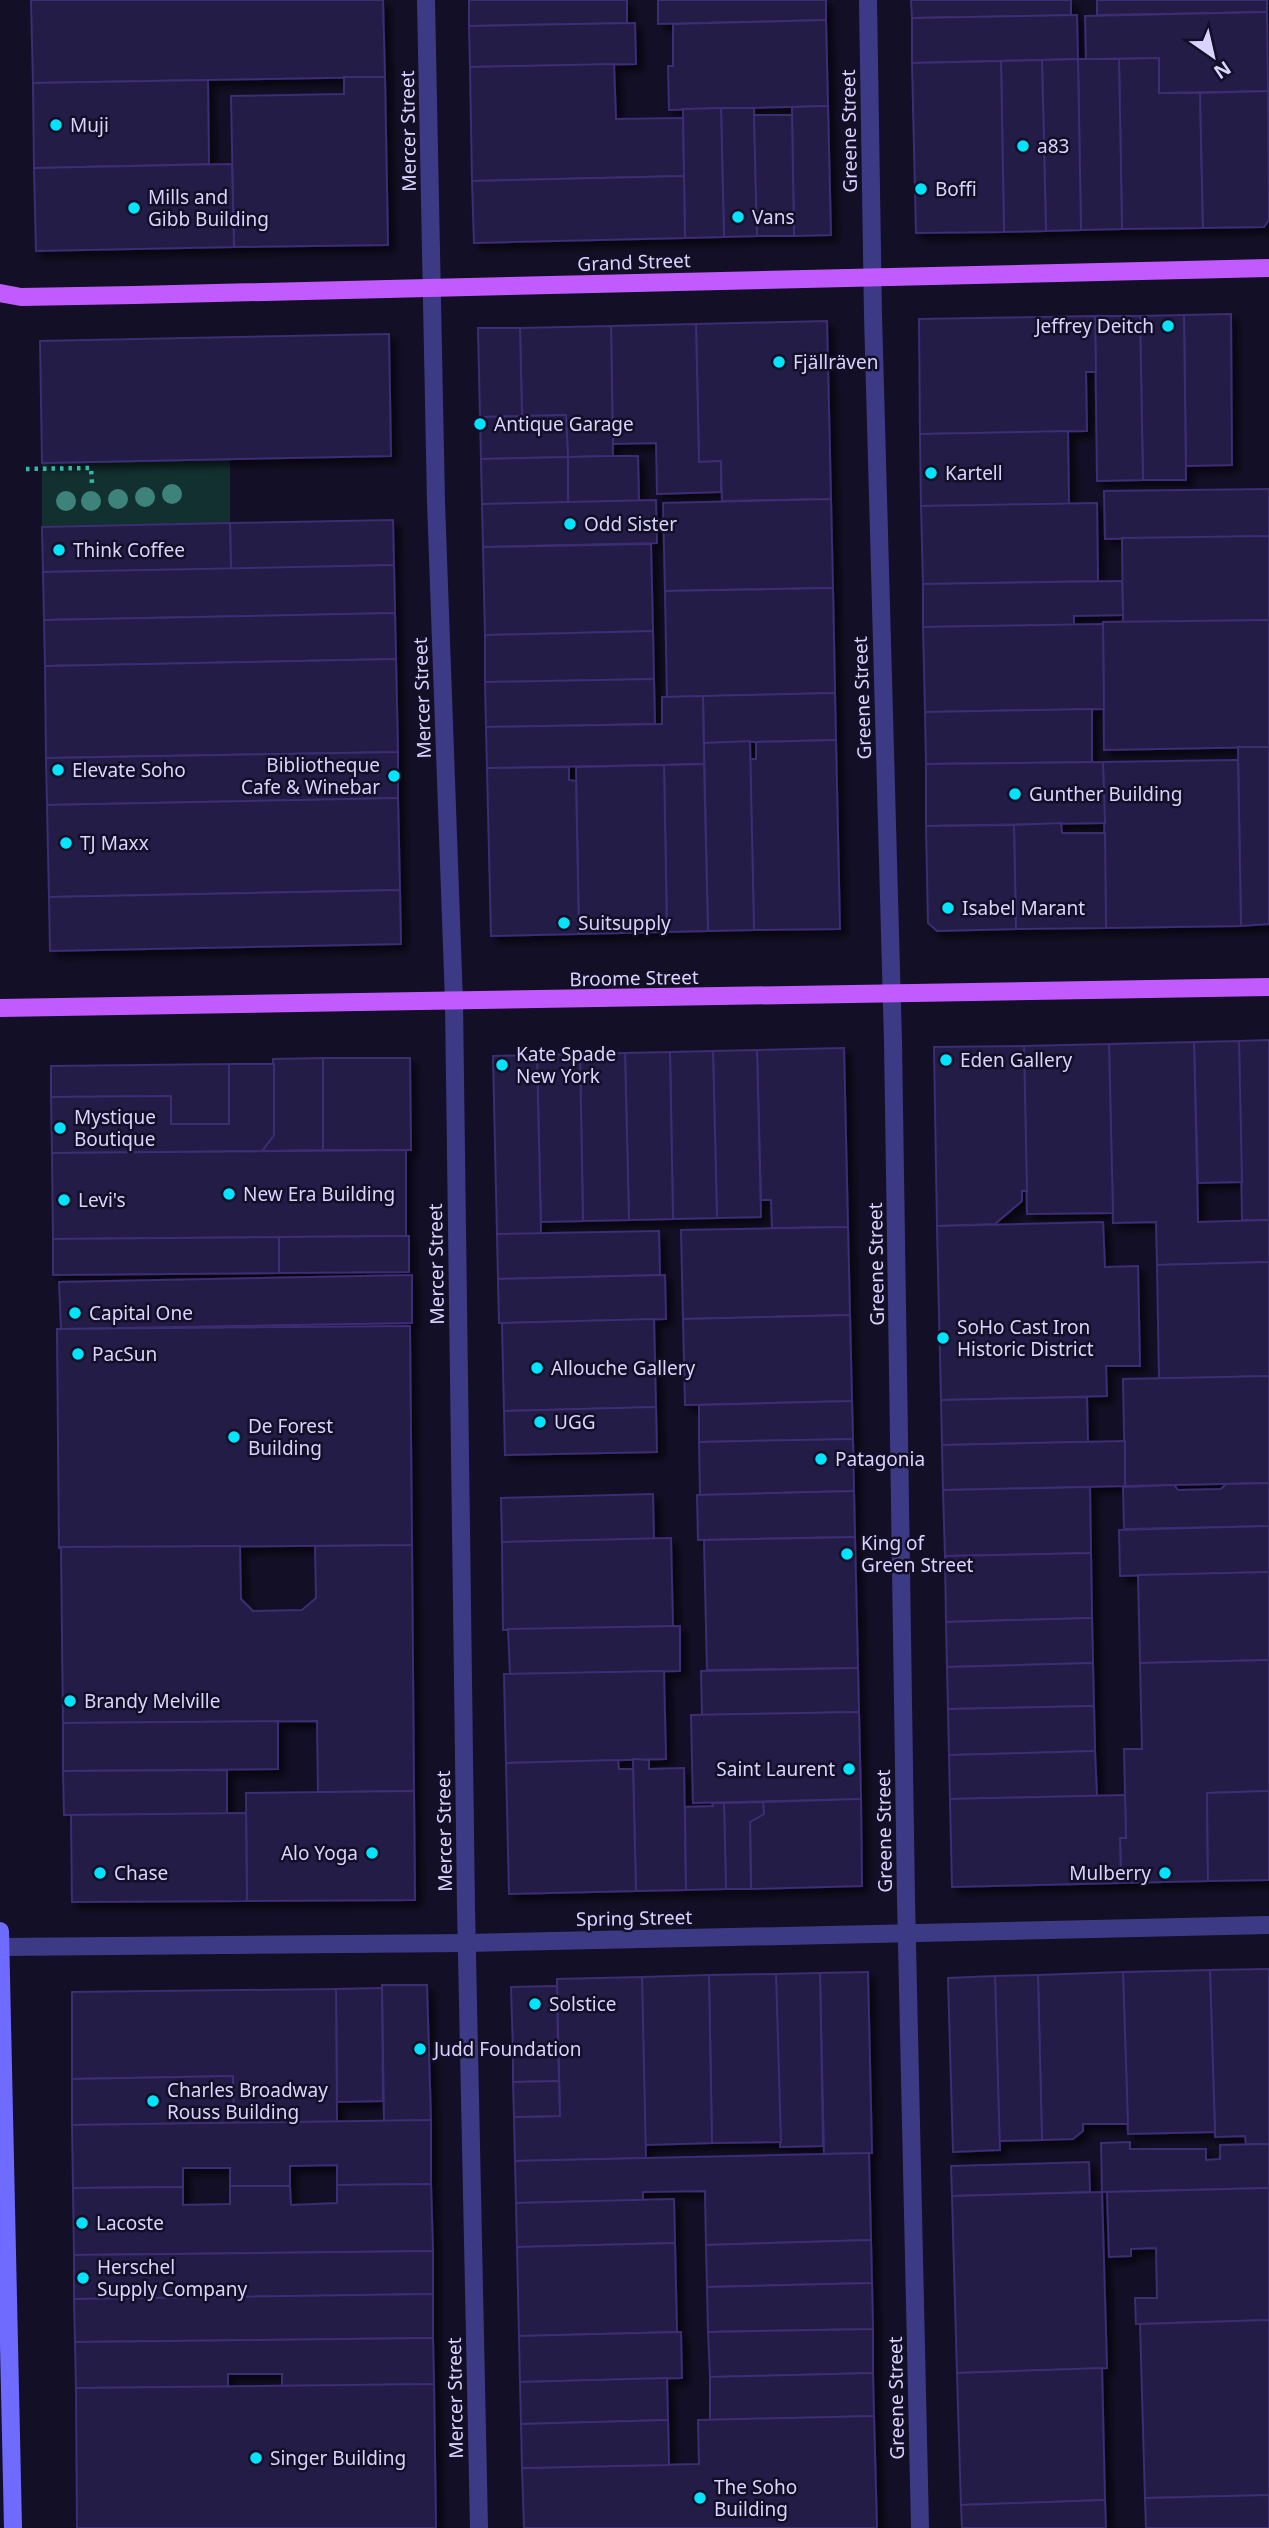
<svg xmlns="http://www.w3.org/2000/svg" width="1269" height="2528" viewBox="0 0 1269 2528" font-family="'Noto Sans',sans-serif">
<defs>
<filter id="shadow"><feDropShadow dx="6" dy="6" stdDeviation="3.5" flood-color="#0009"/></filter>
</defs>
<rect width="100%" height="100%" fill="#130f26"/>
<path fill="#12302f" d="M230,459V523L42,527V463Z"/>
<g fill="#241b47" stroke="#3b2d73" stroke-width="2" filter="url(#shadow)">
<path d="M31,0H383L385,77L33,83Z"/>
<path d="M469,0H627V23L469,26Z"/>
<path d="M658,0H826V20L658,24Z"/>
<path d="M911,0H1071V15L912,18Z"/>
<path d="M1097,0H1267V12L1097,15Z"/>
<path d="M1267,12L1268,91L1159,93V58L1086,59L1085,16Z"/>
<path d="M1077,15L1078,59L912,63V18Z"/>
<path d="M826,20L828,106L669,110L668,66H673V24Z"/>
<path d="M635,23L636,64L470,67L469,26Z"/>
<path d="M1159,58V93H1200L1203,228L1122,229L1119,59Z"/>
<path d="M1078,59H1119L1122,229L1081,230Z"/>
<path d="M1078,59L1081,230L1046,231L1042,60Z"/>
<path d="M1042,60L1046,231L1004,232L1001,61Z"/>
<path d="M1001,61L1004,232L916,233L912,63Z"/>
<path d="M614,64L616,119L683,118L684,176L472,181L470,67Z"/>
<path d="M344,77H385L388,245L234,247L231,96L344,94Z"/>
<path d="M208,80L209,164L34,168L33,83Z"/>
<path d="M1268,91L1269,220L1264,227L1203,228L1200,93Z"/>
<path d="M828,106L831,235L794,236L792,107Z"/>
<path d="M721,108H754L757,236L724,237Z"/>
<path d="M721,108L724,237L685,238L683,109Z"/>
<path d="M754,115H792L794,236H757Z"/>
<path d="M232,164L234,247L36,251L34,168Z"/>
<path d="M684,176L685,238L474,243L472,181Z"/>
<path d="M1231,314L1232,465L1186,466L1184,315Z"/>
<path d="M1184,315L1186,480H1143L1140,316Z"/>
<path d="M1095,316H1140L1143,480L1097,481Z"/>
<path d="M1095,316L1096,372H1086L1087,431L920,434L919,319Z"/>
<path d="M827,321L831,499L722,501L721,461L699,462L696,324Z"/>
<path d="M696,324L699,462L721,461V492L657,494L656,443L613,444L611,326Z"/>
<path d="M611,326L613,456L568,457L566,415L522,416L520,328Z"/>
<path d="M478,328H520L522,416L480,417Z"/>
<path d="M389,334L391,456L42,463L40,341Z"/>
<path d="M566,415L568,457L481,459L480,417Z"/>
<path d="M1068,431L1069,504L921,506L920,434Z"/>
<path d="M613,456H638L639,501L568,503V457Z"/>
<path d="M568,457V503L482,504L481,459Z"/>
<path d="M1269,489V536L1105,539L1104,491Z"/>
<path d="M831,499L833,588L665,591L663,503Z"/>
<path d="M656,500L657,543L483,547L482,504Z"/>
<path d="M1097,503L1098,581L923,584L921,506Z"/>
<path d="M393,520L394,565L231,569L230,523Z"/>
<path d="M230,523L231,569L43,572L42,527Z"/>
<path d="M1269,536V620L1123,623L1122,538Z"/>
<path d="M651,544L653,631L485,635L483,547Z"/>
<path d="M394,565L395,613L44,620L43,572Z"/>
<path d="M1122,581L1123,615L1074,616V625L923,627V584Z"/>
<path d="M833,588L835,693L667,697L665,591Z"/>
<path d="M395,613L396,659L45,666L44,620Z"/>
<path d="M1269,620V747L1104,750L1103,622Z"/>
<path d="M1103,624L1104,709L925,712L923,627Z"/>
<path d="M653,631L654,679L485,682V635Z"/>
<path d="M396,659L398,752L46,758L45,666Z"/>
<path d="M654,679L655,724L486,727L485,682Z"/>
<path d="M835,693L836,740L704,743L703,696Z"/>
<path d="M703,696L704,764L487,768L486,727L662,724V697Z"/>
<path d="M1092,709V762L926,764L925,712Z"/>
<path d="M836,740L840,929L754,930L750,759H756V742Z"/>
<path d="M750,741L754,930L708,931L704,743Z"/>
<path d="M1238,747H1269V924L1241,926Z"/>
<path d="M398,752V798L47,805L46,758Z"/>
<path d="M1238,760L1241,926L1106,928L1103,762Z"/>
<path d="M1103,762L1105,823L926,826V764Z"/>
<path d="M704,764L708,931L667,932L664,765Z"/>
<path d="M664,765L667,932L579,934L576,767Z"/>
<path d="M569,767V780L576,781L579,934L491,936L487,768Z"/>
<path d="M398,798L400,890L49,897L47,805Z"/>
<path d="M1061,823L1062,833H1105L1106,928L1016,929L1014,825Z"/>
<path d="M1014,825L1016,929L937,931L928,923L926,826Z"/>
<path d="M400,890L401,944L50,951L49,897Z"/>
<path d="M1269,1040V1220H1242L1239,1041Z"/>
<path d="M1239,1041L1242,1182L1198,1183L1194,1042Z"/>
<path d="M1194,1042L1198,1222L1269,1220V1262L1157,1265L1156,1222L1113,1223L1109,1044Z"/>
<path d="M1109,1044L1113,1213L1027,1214L1024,1046Z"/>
<path d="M1024,1046L1027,1191H1022V1201L995,1224L937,1226L934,1047Z"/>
<path d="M844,1048L848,1227L772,1228L771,1200H761L757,1050Z"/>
<path d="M757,1050L761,1217L717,1218L713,1051Z"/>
<path d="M713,1051L717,1218L673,1219L670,1052Z"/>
<path d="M670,1052L673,1219L629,1220L625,1053Z"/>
<path d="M625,1053L629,1220L583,1221L580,1054Z"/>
<path d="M580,1054L583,1221L541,1222L537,1055Z"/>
<path d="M537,1055L541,1234H497L493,1056Z"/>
<path d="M323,1058V1150L262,1151L274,1135L273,1059Z"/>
<path d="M323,1058H410L411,1150H323Z"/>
<path d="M229,1064V1124H171V1096L51,1097V1066Z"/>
<path d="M229,1064H274V1135L262,1151L52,1153L51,1097L171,1096V1124H229Z"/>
<path d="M406,1150V1236L53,1239L52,1153Z"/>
<path d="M1103,1222L1105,1267L1138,1266L1140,1366H1106L1107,1396L941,1400L937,1226Z"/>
<path d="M848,1227L850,1315L683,1319L681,1230Z"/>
<path d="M659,1231L660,1275L498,1279L497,1234Z"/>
<path d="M406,1236H409V1272L279,1273V1237Z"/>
<path d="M279,1237V1273L53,1275V1239Z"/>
<path d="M1269,1262V1376L1159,1379L1157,1265Z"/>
<path d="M412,1275V1323L61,1329L59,1282Z"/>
<path d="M665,1275L666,1319L499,1323L498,1279Z"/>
<path d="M850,1315L852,1401L685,1405L683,1319Z"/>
<path d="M654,1319L656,1407L504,1411L502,1323Z"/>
<path d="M410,1326L412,1545L59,1548L57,1329Z"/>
<path d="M1269,1376V1483L1125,1486L1123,1379Z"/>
<path d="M1087,1397L1088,1442L942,1445L941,1400Z"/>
<path d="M852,1401L853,1439L699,1442V1405Z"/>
<path d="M656,1407L657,1452L505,1455L504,1411Z"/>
<path d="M853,1439L854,1491L700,1495L699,1442Z"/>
<path d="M1125,1441V1486L943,1490L942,1445Z"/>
<path d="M1269,1483V1526L1124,1529L1123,1487L1174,1485L1178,1490L1221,1489L1226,1484Z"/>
<path d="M1090,1487L1091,1553L945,1556L943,1490Z"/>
<path d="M854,1491L855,1537L698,1540L697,1495Z"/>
<path d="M653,1494L654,1539L502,1542L501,1498Z"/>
<path d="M1269,1526V1572L1120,1576L1119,1530Z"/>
<path d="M855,1537L858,1668L707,1670L704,1540Z"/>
<path d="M671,1538L673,1626L503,1630L502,1542Z"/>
<path d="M412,1545L414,1791L318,1792L317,1721L63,1723L61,1547L240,1546L241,1599L253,1611L302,1610L316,1598L315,1546Z"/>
<path d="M1091,1553L1092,1618L946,1622L945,1556Z"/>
<path d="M1269,1572V1660L1140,1663L1138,1575Z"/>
<path d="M1092,1618L1093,1663L947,1667L946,1622Z"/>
<path d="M680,1626V1671L510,1674L508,1629Z"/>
<path d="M1269,1660V1791L1207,1793L1208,1881L1121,1883L1120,1838H1126L1124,1749H1142L1140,1663Z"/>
<path d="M1093,1663L1094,1706L948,1709L947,1667Z"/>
<path d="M858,1668L859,1712L702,1715L701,1671Z"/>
<path d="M664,1671L666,1759L506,1763L504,1674Z"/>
<path d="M1094,1706L1095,1751L949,1755L948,1709Z"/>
<path d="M859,1712L861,1799L693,1803L691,1715Z"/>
<path d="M278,1721V1769L63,1771V1723Z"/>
<path d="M1095,1751L1097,1796L950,1799L949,1755Z"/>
<path d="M633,1759L649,1760V1769L684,1768L686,1890L636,1891Z"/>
<path d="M618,1760L619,1769H633L636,1891L509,1894L506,1763Z"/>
<path d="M227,1770V1814L64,1815L63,1771Z"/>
<path d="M414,1791L415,1900L247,1901L246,1793Z"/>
<path d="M1269,1791V1880L1208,1881L1207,1793Z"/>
<path d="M1125,1795L1126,1838H1120L1121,1883L952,1887L950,1799Z"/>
<path d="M861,1799L862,1886L751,1889L750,1822L764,1814L763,1802Z"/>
<path d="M763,1802L764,1814L750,1822L751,1889H726L724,1803Z"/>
<path d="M712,1803H724L726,1889L686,1890L685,1807L713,1806Z"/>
<path d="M246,1813L247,1901L72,1902L71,1815Z"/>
<path d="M1269,1969V2144H1246L1245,2136L1215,2137L1210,1970Z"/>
<path d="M1210,1970L1215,2132L1128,2134L1123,1972Z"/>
<path d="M868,1972L872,2153L824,2154L820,1973Z"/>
<path d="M1123,1972L1128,2124H1083V2131L1073,2139L1042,2140L1038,1975Z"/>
<path d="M820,1973L823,2146L780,2147L776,1974Z"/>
<path d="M776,1974L781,2142L712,2143L709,1975Z"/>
<path d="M709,1975L712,2143L645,2145L642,1977Z"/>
<path d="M1038,1975L1042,2140L999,2141L995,1976Z"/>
<path d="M995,1976L1000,2150L953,2152L948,1978Z"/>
<path d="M642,1977L646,2158L515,2161L514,2117L560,2116L557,1979Z"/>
<path d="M382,1985H427L431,2120L384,2121Z"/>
<path d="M557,1986L558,2050L513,2051L511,1987Z"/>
<path d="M382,1988L383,2101L337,2102L336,1989Z"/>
<path d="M336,1989L337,2122L234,2123L233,2076L72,2079V1992Z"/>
<path d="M558,2050L559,2081L513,2082V2051Z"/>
<path d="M233,2076L234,2123L72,2125V2079Z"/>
<path d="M559,2081L560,2116L514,2117L513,2082Z"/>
<path d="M431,2120V2184L337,2185V2165L290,2166V2186H230V2168H183V2187L73,2188L72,2125Z"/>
<path d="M1130,2142V2149H1206V2160L1220,2159V2145L1269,2144V2188L1102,2192L1101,2143Z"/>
<path d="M869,2153L871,2240L706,2245L705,2191L643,2192V2200L516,2203L515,2161Z"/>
<path d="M1089,2162L1090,2192L952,2196L951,2166Z"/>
<path d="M431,2184L433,2251L74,2255L73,2188L183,2187V2205L230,2204V2186H290L291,2205L337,2203V2185Z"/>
<path d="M1269,2188V2320L1136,2324L1135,2298H1157L1156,2248L1131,2249V2256L1109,2257L1107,2192Z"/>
<path d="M1102,2192L1107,2368L957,2373L952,2196Z"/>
<path d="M674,2199L675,2243L517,2247L516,2203Z"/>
<path d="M871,2240L872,2283L707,2287L706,2245Z"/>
<path d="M675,2243L677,2332L519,2336L517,2247Z"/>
<path d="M433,2251V2294L74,2299V2255Z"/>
<path d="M872,2283L873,2329L708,2332L707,2287Z"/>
<path d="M433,2294V2338L75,2342L74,2299Z"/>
<path d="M1269,2320V2495L1145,2498L1140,2324Z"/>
<path d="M873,2329V2373L710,2377L708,2332Z"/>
<path d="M681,2332L682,2378L520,2382L519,2336Z"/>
<path d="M433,2338L434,2384L282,2386V2374H228V2387L76,2388L75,2342Z"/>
<path d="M1102,2368L1105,2500L961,2505L957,2373Z"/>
<path d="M873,2373L874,2416L710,2420V2377Z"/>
<path d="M667,2378L668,2420L521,2424L520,2382Z"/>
<path d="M434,2384L436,2528H77L76,2388Z"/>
<path d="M874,2416L877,2528H524L522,2468L699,2464L698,2420Z"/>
<path d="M668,2420L669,2465L522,2468L521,2424Z"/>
<path d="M1269,2495V2528H1146L1145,2498Z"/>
<path d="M1105,2500L1106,2528H962L961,2505Z"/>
</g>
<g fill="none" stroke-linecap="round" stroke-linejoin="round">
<path stroke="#2fb8b0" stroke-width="4.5" stroke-dasharray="3.5 5" stroke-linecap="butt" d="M26,469L91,468L92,484"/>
<g stroke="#3d3a85" stroke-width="18">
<path d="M426,0L436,502L454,1002L466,1907L479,2528"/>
<path d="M868,0L873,315L893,1042L906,1899L920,2528"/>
<path d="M0,1947L467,1943L1269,1925"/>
</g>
<path stroke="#6f6bff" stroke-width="18" d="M0,1931L13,2528"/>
<g stroke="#c25bff" stroke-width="18">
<path d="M0,293L21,297L135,295L1269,268"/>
<path d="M0,1008L1269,987"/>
</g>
</g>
<g fill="#3d827b">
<circle cx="172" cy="494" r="10"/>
<circle cx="145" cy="497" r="10"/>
<circle cx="118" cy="499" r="10"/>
<circle cx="66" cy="501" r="10"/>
<circle cx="91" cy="501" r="10"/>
</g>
<g fill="#00e5ff" stroke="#130f26" stroke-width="2.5">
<circle cx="56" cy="125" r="7"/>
<circle cx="1023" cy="146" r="7"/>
<circle cx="921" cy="189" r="7"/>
<circle cx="134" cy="208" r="7"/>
<circle cx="738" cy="217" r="7"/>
<circle cx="1168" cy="326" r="7"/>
<circle cx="779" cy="362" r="7"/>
<circle cx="480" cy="424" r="7"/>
<circle cx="931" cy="473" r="7"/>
<circle cx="570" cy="524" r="7"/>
<circle cx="59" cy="550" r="7"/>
<circle cx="58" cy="770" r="7"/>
<circle cx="394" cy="776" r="7"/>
<circle cx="1015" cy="794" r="7"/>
<circle cx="66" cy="843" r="7"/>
<circle cx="948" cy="908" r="7"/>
<circle cx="564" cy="923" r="7"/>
<circle cx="946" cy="1060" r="7"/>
<circle cx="502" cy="1065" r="7"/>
<circle cx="60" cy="1128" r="7"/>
<circle cx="229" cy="1194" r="7"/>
<circle cx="64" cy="1200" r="7"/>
<circle cx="75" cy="1313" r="7"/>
<circle cx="943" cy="1338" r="7"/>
<circle cx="78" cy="1354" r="7"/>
<circle cx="537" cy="1368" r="7"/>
<circle cx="540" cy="1422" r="7"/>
<circle cx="234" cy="1437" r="7"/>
<circle cx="821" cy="1459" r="7"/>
<circle cx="847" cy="1554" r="7"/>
<circle cx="70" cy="1701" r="7"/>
<circle cx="849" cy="1769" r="7"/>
<circle cx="372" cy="1853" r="7"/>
<circle cx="100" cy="1873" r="7"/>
<circle cx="1165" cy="1873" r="7"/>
<circle cx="535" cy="2004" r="7"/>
<circle cx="420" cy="2049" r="7"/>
<circle cx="153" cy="2101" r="7"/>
<circle cx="82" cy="2223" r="7"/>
<circle cx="83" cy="2278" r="7"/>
<circle cx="256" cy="2458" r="7"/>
<circle cx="700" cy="2498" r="7"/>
</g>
<g text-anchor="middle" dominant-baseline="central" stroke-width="5" stroke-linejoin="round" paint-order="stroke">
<g font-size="19" fill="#d9d4ff" stroke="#130f26" text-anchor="start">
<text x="70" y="125">Muji</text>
<text x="1037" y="146">a83</text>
<text x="935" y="189">Boffi</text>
<text x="148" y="197">Mills and<tspan x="148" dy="22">Gibb Building</tspan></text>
<text x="752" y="217">Vans</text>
<text x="1154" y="326" text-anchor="end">Jeffrey Deitch</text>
<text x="793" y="362">Fjällräven</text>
<text x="494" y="424">Antique Garage</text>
<text x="945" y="473">Kartell</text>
<text x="584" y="524">Odd Sister</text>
<text x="73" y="550">Think Coffee</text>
<text x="380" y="765" text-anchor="end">Bibliotheque<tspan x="380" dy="22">Cafe &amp; Winebar</tspan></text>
<text x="72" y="770">Elevate Soho</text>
<text x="1029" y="794">Gunther Building</text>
<text x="80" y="843">TJ Maxx</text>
<text x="962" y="908">Isabel Marant</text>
<text x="578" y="923">Suitsupply</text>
<text x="516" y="1054">Kate Spade<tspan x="516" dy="22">New York</tspan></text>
<text x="960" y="1060">Eden Gallery</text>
<text x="74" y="1117">Mystique<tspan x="74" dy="22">Boutique</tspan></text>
<text x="243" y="1194">New Era Building</text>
<text x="78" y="1200">Levi's</text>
<text x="89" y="1313">Capital One</text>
<text x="957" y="1327">SoHo Cast Iron<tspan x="957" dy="22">Historic District</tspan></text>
<text x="92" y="1354">PacSun</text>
<text x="551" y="1368">Allouche Gallery</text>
<text x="554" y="1422">UGG</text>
<text x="248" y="1426">De Forest<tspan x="248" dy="22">Building</tspan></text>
<text x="835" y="1459">Patagonia</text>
<text x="861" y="1543">King of<tspan x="861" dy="22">Green Street</tspan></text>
<text x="84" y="1701">Brandy Melville</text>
<text x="835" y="1769" text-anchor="end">Saint Laurent</text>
<text x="358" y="1853" text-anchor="end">Alo Yoga</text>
<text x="114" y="1873">Chase</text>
<text x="1151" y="1873" text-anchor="end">Mulberry</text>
<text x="549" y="2004">Solstice</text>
<text x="434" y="2049">Judd Foundation</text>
<text x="167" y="2090">Charles Broadway<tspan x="167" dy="22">Rouss Building</tspan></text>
<text x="96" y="2223">Lacoste</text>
<text x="97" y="2267">Herschel<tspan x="97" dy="22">Supply Company</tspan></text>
<text x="270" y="2458">Singer Building</text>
<text x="714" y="2487">The Soho<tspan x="714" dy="22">Building</tspan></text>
</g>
<g font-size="19" fill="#d9d4ff" stroke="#130f26">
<text transform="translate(408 131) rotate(-91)">Mercer Street</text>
<text transform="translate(849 131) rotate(-91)">Greene Street</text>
<text transform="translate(634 262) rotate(-2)">Grand Street</text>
<text transform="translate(422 698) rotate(-92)">Mercer Street</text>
<text transform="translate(862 698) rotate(-92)">Greene Street</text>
<text transform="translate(634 978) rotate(-1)">Broome Street</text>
<text transform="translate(436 1264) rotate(-91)">Mercer Street</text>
<text transform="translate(876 1264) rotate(-91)">Greene Street</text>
<text transform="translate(444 1831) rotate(-91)">Mercer Street</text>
<text transform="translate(884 1831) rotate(-91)">Greene Street</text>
<text transform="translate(634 1918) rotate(-1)">Spring Street</text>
<text transform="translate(455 2398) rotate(-91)">Mercer Street</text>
<text transform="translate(896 2398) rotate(-91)">Greene Street</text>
</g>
</g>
<g transform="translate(1213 56) rotate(146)" stroke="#130f26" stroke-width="5" paint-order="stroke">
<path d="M0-5L12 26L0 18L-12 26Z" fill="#d9d4ff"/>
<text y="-10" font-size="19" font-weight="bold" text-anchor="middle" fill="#d9d4ff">N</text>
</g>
</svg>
